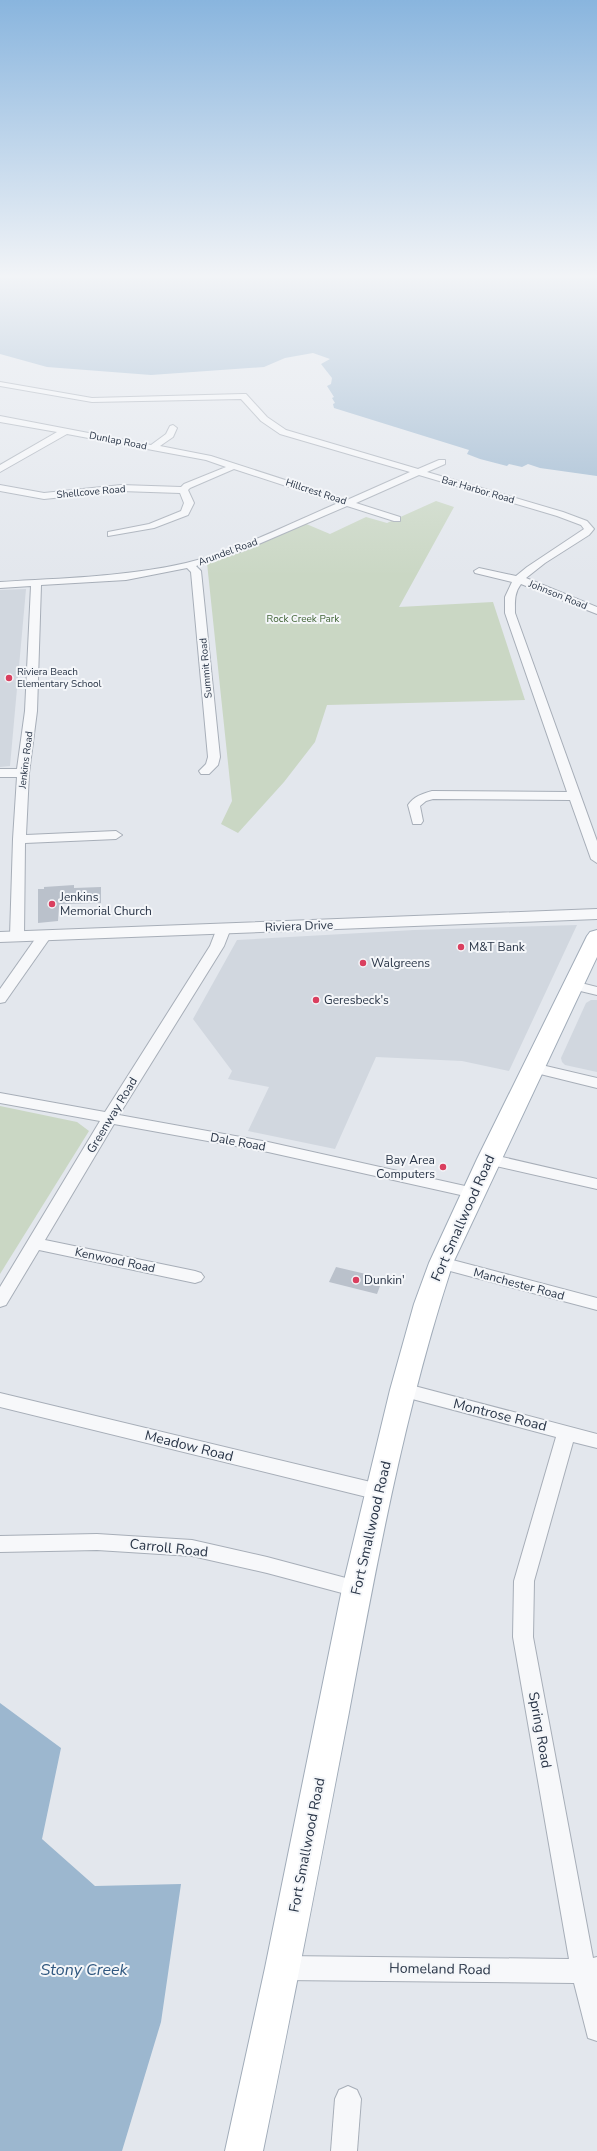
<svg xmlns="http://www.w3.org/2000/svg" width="597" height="2151" viewBox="0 0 597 2151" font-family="'Nunito Sans',sans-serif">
<rect width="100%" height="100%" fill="#e3e7ed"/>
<g fill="#d1d7df">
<path d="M26,589L10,766L0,767V590Z"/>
<path d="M577,925L509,1071L462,1061L376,1057L335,1149L248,1131L269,1087L228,1079L232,1071L193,1019L237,940L414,930Z"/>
<path d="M591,1000H597V1072L565,1065L562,1062L561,1058L586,1003Z"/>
</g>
<g fill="#cad7c4">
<path d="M436,501L454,507L399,607L493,602L525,700L327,705L315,742L284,782L238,833L221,824L232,801L207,563L304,523L330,534L366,517L387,523Z"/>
<path d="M0,1106L77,1122L89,1131L0,1274Z"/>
</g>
<g fill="#9cb7cf">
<path d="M0,275H597V476L540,468L528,464L522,467L509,464L507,466L480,459L467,454L469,450L334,408L333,404L335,403L332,398L334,397L327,386L331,384L332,378L321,364L330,359L313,353L285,358L264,367L151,375L47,367L0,354Z"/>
<path d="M0,1703L61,1748L42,1839L95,1886L181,1884L161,2022L122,2151H0Z"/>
</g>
<g fill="#bac1cb">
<path d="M74,885V888L101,887V903L63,904V907H59L58,921L38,923V889H44V887Z"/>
<path d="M336,1267L383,1278L377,1294L329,1282Z"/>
</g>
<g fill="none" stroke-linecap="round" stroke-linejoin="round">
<g stroke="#a7aeb8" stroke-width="2">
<g id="minor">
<path d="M0,382L92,398L243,394H246L267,417L286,430L418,469L439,460H445V464L427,472L563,512L587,521L594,529L589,535L545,563L526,578L597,607V614L521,584C514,593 515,602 515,613L597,841V863L591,859L570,800L433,799L426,801L420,806L423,821L421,824H413L408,805C414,796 422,794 432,791L567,792L505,613V597L512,582L475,573L474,571L479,568L516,576L527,567L584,529L581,525L557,516L419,475L356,503L400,517V521H394L347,506L245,550L196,566L201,571L220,757L218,765L209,774H201L199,771L206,764L208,757L191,572L187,568L126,580L41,585L37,711L29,773L26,835L116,831L122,835L116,839L25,843L24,936L22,939H12L10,936L13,839L17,777H0V769H17L25,711L31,586L0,588V582C62,578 125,577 186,563C239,550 289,524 338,503L234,469L190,488L188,490L194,503L188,515L154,528L108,536V532L149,524L181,511L184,503L180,493L121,491L44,499L0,491V485L44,493L121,485L181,487L184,484L226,467L206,460L67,434L0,472V465L57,432L0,422V416L151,445L166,434L170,426L173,425L177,428L173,437L160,446L211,456L347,500L410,472L280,434L261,421L241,399L92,402L0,386Z"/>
<path d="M224,924L231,928L224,946L119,1115L268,1142L474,1188L480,1189L482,1193L480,1197L474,1198L268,1152L114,1124L45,1240L195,1271L201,1273L204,1277L201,1281L195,1283L39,1250L6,1305L0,1307V1287L100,1121L0,1103V1093L105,1112L210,946L217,928Z"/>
<path d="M45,931L52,935L5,1002L0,1003V989L40,932Z"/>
<path d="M573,981L597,987V995L568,988L566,985L568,982Z"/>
<path d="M533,1063L597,1078V1088L528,1071L526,1068L528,1065Z"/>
<path d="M489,1154L597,1179V1189L483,1163L481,1159L483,1155Z"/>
<path d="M441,1257L597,1298V1310L435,1267L433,1263L435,1259Z"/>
<path d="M403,1383L597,1434V1448L573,1442L534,1581L533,1637L593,1958L597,1957V2041L588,2038L574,1983L283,1980L275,1976L271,1968L275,1960L283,1956L569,1959L513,1637L514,1581L556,1437L397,1395L394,1390L397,1385Z"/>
<path d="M0,1393L379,1484L386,1487L389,1492L386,1497L379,1500L0,1407Z"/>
<path d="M97,1534L192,1540L267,1557L357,1581L364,1583L367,1589L364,1595L357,1597L267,1573L192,1556L97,1550L0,1552V1536Z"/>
<path d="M348,2086L357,2090L361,2099L357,2151H331L335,2099L339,2090Z"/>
</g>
</g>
<g stroke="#a7aeb8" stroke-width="2">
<path id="tertiary" d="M597,909V919L0,942V932Z"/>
</g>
<g stroke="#a1acb9" stroke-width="2">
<path id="primary" d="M597,930V957L453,1263C405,1408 377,1561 349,1712C321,1858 293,2005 263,2151H225L265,1968L342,1589L390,1390L414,1304L429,1263L477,1159L587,936L590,932Z"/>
</g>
<use href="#minor" fill="#f7f8fa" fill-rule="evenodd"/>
<use href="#tertiary" fill="#f7f8fa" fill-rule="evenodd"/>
<use href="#primary" fill="#fff" fill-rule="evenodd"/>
</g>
<linearGradient id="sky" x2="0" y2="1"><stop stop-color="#89b5de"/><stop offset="0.48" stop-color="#f2f4f7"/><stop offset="1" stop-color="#f2f4f7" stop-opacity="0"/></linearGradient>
<rect width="597" height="576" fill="url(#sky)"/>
<g fill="#da3f5f" stroke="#f4f6f9" stroke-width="1.5">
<circle cx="9" cy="678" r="4"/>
<circle cx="52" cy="904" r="4"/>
<circle cx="461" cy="947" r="4"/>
<circle cx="363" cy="963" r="4"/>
<circle cx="316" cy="1000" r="4"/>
<circle cx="443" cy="1167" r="4"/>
<circle cx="356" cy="1280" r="4"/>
</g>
<g text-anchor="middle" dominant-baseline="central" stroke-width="4" stroke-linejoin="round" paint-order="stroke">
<g font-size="10" fill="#293547" stroke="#f4f6f9">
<text transform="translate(118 441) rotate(11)">Dunlap Road</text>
<text transform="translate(478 490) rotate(16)">Bar Harbor Road</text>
<text transform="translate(91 492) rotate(-5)">Shellcove Road</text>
<text transform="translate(316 492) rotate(18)">Hillcrest Road</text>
<text transform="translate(228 552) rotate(-20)">Arundel Road</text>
<text transform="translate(558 595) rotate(22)">Johnson Road</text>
<text transform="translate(206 668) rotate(-95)">Summit Road</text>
<text transform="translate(26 760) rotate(-83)">Jenkins Road</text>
</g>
<g font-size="10" fill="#406435" stroke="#f4f6f9">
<text x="303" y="619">Rock Creek Park</text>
</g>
<g font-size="10" fill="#293547" stroke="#f4f6f9" text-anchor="start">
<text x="17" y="672">Riviera Beach<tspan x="17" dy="12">Elementary School</tspan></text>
</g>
<g font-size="12" fill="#293547" stroke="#f4f6f9" text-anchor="start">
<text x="60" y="897">Jenkins<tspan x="60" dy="14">Memorial Church</tspan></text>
<text x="469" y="947">M&amp;T Bank</text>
<text x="371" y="963">Walgreens</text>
<text x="324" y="1000">Geresbeck's</text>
<text x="435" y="1160" text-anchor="end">Bay Area<tspan x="435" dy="14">Computers</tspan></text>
<text x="364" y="1280">Dunkin'</text>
</g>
<g font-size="12" fill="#293547" stroke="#f4f6f9">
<text transform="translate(299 926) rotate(-2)">Riviera Drive</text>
<text transform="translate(112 1115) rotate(-59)">Greenway Road</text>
<text transform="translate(238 1142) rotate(10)">Dale Road</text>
<text transform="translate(115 1260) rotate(12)">Kenwood Road</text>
<text transform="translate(519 1284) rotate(15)">Manchester Road</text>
</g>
<g font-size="14" fill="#293547" stroke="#f4f6f9">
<text transform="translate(463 1218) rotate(-66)">Fort Smallwood Road</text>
<text transform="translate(500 1415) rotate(14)">Montrose Road</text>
<text transform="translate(189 1446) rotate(14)">Meadow Road</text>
<text transform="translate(371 1528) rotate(-77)">Fort Smallwood Road</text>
<text transform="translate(169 1548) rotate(6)">Carroll Road</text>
<text transform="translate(540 1730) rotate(80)">Spring Road</text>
<text transform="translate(307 1845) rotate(-79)">Fort Smallwood Road</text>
<text transform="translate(440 1969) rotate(1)">Homeland Road</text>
</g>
<g font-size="16" font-style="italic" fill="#2f577f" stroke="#f4f6f9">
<text x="84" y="1970">Stony Creek</text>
</g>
</g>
</svg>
